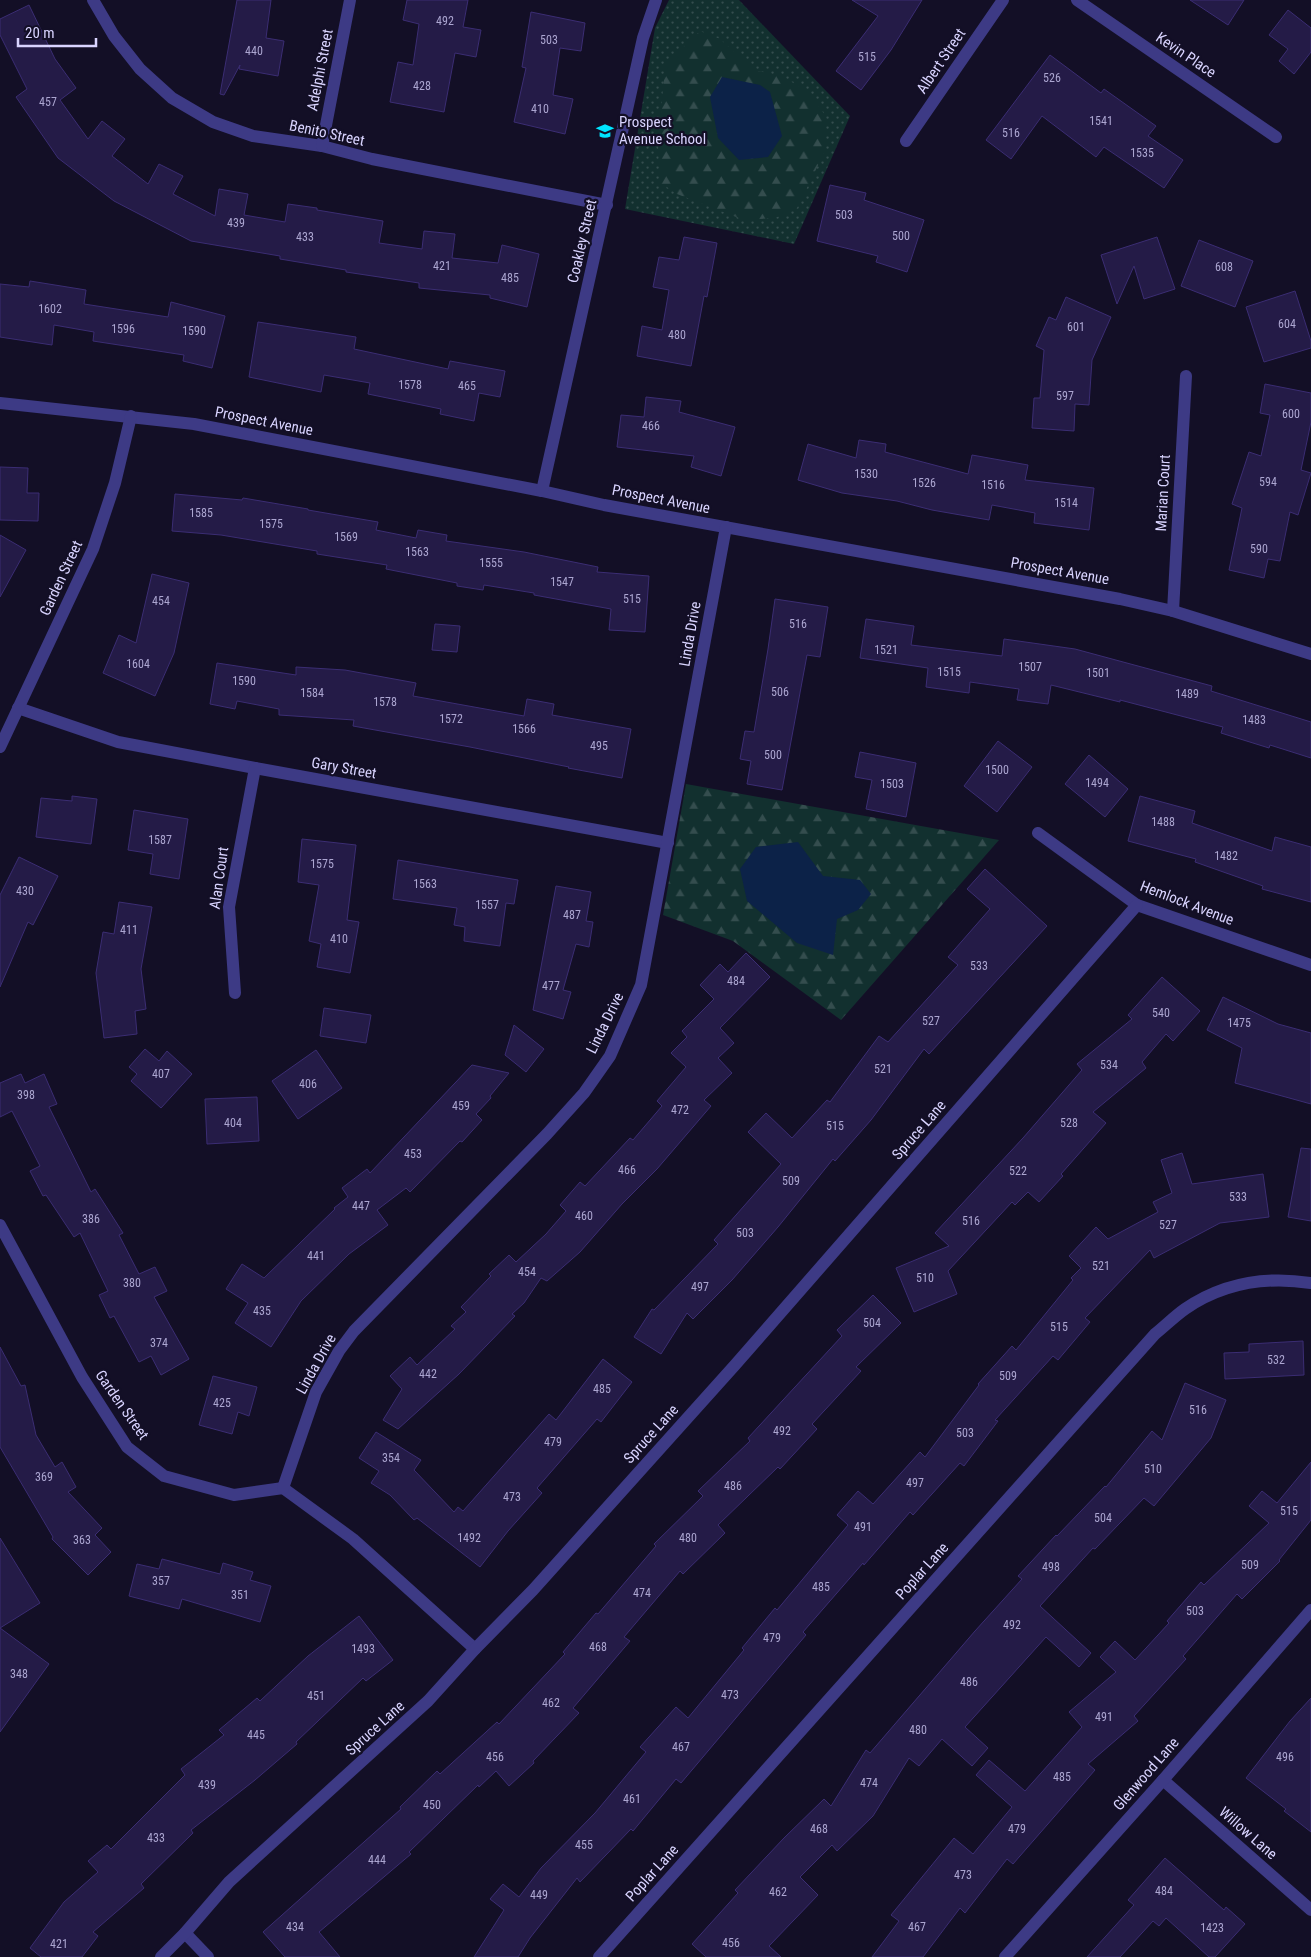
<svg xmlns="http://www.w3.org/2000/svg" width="1311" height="1957" viewBox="0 0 1311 1957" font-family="'Roboto Condensed',sans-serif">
<defs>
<pattern id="grass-dots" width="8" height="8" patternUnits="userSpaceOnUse" patternTransform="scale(1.25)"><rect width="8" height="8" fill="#12302f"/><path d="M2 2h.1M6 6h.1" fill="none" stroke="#344d4e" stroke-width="1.8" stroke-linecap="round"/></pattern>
<pattern id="forest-firs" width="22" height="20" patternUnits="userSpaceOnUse" patternTransform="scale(1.25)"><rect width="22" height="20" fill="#12302f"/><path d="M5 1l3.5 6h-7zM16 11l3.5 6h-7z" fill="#344d4e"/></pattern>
</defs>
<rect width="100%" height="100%" fill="#130f26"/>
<path fill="url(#grass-dots)" d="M669,0H739L850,116L794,244L625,209L655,28Z"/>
<g fill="url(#forest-firs)">
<path d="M700,31L720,39L754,70L782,76L808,92L825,115V151L797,208L775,218L744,220L677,194L661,183L658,150L665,65Z"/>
<path d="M686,784L999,840L841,1020L733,941L663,915Z"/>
</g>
<g fill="#0c2248">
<path d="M722,77L760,85L770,92L782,136L768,157L739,160L718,138L710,97Z"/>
<path d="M798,842L823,876L860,880L871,894L858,910L837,919L833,955L797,943L747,901L740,869L756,847Z"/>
</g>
<g fill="#241b47" stroke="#3b2d73">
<path d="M237,0H271L266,38L284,41L278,76L239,69L240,65L224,95L220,94Z"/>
<path d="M407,0H468L463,27L481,30L476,57L455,53L444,112L390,102L398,62L413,65L419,24L403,20Z"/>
<path d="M852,0H922L891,50L861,90L836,71L878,16Z"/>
<path d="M1190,0H1244L1228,25Z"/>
<path d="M29,5L55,59L76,88L60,100L88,139L102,121L125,139L112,156L148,184L159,164L183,176L173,194L215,216L219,189L248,194L244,215L285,222L288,204L317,208V210L383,221L379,243L422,249L424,231L455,234L452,258L498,263L502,245L539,254L527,307L490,298V295L419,288V283L346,272V270L280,259V256L191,241L114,201L58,158L16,97L27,89L0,35V19Z"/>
<path d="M1288,10L1311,28V52L1294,74L1279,61L1288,49L1269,35Z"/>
<path d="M531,12L585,23L581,51L560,48L553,95L573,99L565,134L514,122L526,68L522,67Z"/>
<path d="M1050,55L1101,93L1104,89L1156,126L1148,136L1183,160L1164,188L1104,147L1096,157L1042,116L1011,159L986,140Z"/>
<path d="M830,185L866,193L864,200L924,220L907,272L876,262L878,256L817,241Z"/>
<path d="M684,237L717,243L707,297L704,296L691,366L637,356L642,326L662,330L669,290L653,287L659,257L679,260Z"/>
<path d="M1157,237L1175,289L1144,299L1134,266L1117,304L1101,255Z"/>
<path d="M1199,240L1253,261L1235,307L1181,286Z"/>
<path d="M30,281L86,290L84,304L168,317L171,302L225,316L212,368L183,361L184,355L93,341L94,332L54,325L52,345L0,337V284L29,287Z"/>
<path d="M1295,291L1311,341V348L1264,362L1246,307Z"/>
<path d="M1066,297L1111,317L1092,360L1089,405L1075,404L1074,431L1032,428L1034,398H1040L1044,350L1036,346L1049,317L1056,320Z"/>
<path d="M258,322L356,337L354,349L448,369L450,361L505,371L500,397L479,393L474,421L440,414L441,409L368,394L370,383L324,375L321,392L249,377Z"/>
<path d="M1265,384L1311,393V422L1301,470L1311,473L1298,515L1290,512L1280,561L1268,559L1264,578L1229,570L1242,508L1232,504L1249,452L1261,456L1270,415L1260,413Z"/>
<path d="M646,397L681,401L679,412L735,427L721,476L691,467L694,456L617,447L621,415L644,417Z"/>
<path d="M859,440L886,444L885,452L968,474L972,455L1028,465L1025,480L1094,488L1089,530L1034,523L1035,513L992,505L989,520L932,510L897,501L842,493L798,480L808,444L856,458Z"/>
<path d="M0,467L28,468L27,493H39L38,521L0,520Z"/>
<path d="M175,494L242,500L243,498L308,509V510L378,522L376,530L416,538L418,530L447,535L446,541L524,552L598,567L597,572L649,576L645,632L609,630L611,609L534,595V593L484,585L483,590L457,586V583L386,569L387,565L317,554V551L221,535L172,531Z"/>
<path d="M0,535L26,550L0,597Z"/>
<path d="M152,574L189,583L174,653L155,696L103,673L119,635L136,643Z"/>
<path d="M775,599L828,607L820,657L807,655L782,790L747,784L751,761L740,759L745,731L754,732L768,649Z"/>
<path d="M866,619L914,626L911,645L1002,656L1004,639L1075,649L1212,686L1211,691L1311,722V758L1270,745L1269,748L1221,733L1223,727L1120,700V702L1051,685L1048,704L1017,700L1019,689L970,682L969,693L926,687L928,668L860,658Z"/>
<path d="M435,624L460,626L457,652L432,650Z"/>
<path d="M217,663L296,675V667L345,670L416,683L413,696L524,716L527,699L554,704L552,715L631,729L622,778L568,768L569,767L470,747L353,726L354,720L279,715V709L237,701L235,709L210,704Z"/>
<path d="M998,741L1032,767L997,812L964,786Z"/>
<path d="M860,752L916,763L906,817L866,809L872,780L855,777Z"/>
<path d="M1089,755L1128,789L1105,817L1065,784Z"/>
<path d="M72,796L97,799L91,844L36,837L41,798L72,801Z"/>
<path d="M1140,796L1195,811L1192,823L1272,851L1275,837L1311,847V902L1262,889L1263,886L1195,862L1196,859L1128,841Z"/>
<path d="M134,810L188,819L179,879L150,874L153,854L128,850Z"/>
<path d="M302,839L356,845L347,920L359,922L350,973L317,967L321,944L309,941L319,885L298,882Z"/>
<path d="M19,857L58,876L33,925L28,922L0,987V895Z"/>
<path d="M398,860L518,880L514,904L506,903L500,946L464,941L465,927L454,925L457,908L393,899Z"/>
<path d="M985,869L1047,926L929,1054L924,1049L871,1120L835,1161L833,1159L778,1227L732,1280L693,1319L687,1313L661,1354L634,1337L652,1309L654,1310L718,1244L714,1240L781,1164L748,1132L766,1113L792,1138L827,1100L830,1102L879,1036L888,1042L958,965L948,957L990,909L967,889Z"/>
<path d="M556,886L591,892L586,921L593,922L589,947L576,944L563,990L571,992L563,1019L533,1010Z"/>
<path d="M119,902L152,907L141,969L146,1009L135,1011L137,1034L104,1038L96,973L103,932L114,934Z"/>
<path d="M746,953L770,977L720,1028L734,1043L718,1058L732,1073L704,1100L711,1106L657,1169L622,1204L580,1252L547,1281L541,1278L524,1303L512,1314L515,1316L459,1374L398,1429L383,1420L402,1389L390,1376L410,1357L417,1365L455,1329L451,1326L466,1312L461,1307L491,1276L489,1274L509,1255L516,1262L546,1234L566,1211L560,1205L580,1182L585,1186L630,1138L633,1140L662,1106L657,1101L686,1067L671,1053L687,1037L682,1031L714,999L700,985L720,964L728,972Z"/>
<path d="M1162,977L1200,1011L1173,1041L1166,1034L1142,1062L1146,1068L1093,1112L1106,1123L1061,1174L1063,1176L1039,1202L1028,1192L1015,1205L1012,1202L948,1271L957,1294L914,1312L896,1268L949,1246L935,1233L1023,1138L1082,1070L1077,1064L1132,1019L1128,1015Z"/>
<path d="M1223,997L1278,1024L1311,1033V1104L1235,1083L1242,1048L1207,1030Z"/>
<path d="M324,1008L371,1015L366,1043L320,1036Z"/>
<path d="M514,1025L544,1049L526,1072L505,1055Z"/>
<path d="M145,1049L159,1061L167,1051L192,1074L161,1108L131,1081L137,1074L129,1067Z"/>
<path d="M316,1050L342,1088L298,1119L272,1081Z"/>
<path d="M472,1065L509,1073L490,1096L491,1098L476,1114L482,1120L462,1142L460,1141L410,1192L406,1188L377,1210L388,1225L349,1254L301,1301L271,1347L235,1323L248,1303L226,1289L242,1264L264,1278L335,1209L334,1208L348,1197L342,1188L367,1169L370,1173Z"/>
<path d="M21,1074L25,1083L44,1074L57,1104L49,1107L91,1192L95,1189L123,1233L119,1235L139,1274L155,1267L167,1291L154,1297L189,1359L161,1375L151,1356L139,1362L114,1316L110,1318L99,1295L108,1291L80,1233L74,1237L46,1195L43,1196L30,1171L40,1166L12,1111L0,1117V1083Z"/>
<path d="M257,1097L259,1141L207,1144L205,1099Z"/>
<path d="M1301,1148L1311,1149V1221L1288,1217Z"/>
<path d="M1182,1153L1192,1184L1263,1174L1269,1217L1220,1223L1154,1258L1150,1250L1085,1318L1090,1322L1058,1360L1053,1356L995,1420L998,1421L964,1466L960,1463L913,1515L910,1512L864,1565L863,1563L803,1632L806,1635L681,1783L676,1779L633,1831L631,1829L580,1882L577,1878L530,1938L518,1957H474L504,1910L490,1899L503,1884L519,1897L541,1868L595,1813L646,1752L640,1747L676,1707L688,1718L744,1650L742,1648L775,1608L777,1610L848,1525L837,1515L858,1491L873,1504L920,1452L925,1457L979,1385L978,1384L1012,1346L1016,1350L1073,1280L1071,1278L1081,1268L1069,1256L1096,1227L1108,1239L1158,1212L1153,1202L1172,1193L1161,1160Z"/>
<path d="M873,1295L901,1323L856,1367L861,1371L812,1424L817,1429L780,1469L778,1467L718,1525L725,1533L683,1574L680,1571L624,1637L630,1641L573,1708L579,1713L533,1761L534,1763L509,1786L496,1771L479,1787L478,1785L409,1852L411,1854L319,1932L340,1957H285L263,1932L401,1809L400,1807L437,1771L440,1774L497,1722L499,1724L565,1654L563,1652L596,1613L598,1614L656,1546L654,1544L703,1496L698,1491L750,1441L748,1438L842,1336L837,1330Z"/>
<path d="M1303,1341L1304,1375L1225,1379L1224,1353L1249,1352V1344Z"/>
<path d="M0,1347L21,1386L25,1385L36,1435L55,1467L62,1462L76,1487L68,1492L102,1528L95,1535L111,1552L88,1575L52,1539L53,1537L0,1447Z"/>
<path d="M603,1359L632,1382L601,1422L597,1419L537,1488L542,1493L508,1531L480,1567L417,1518L414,1520L390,1495L371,1483L379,1471L359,1458L376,1432L421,1460L414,1470L454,1512L458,1507L463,1511L549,1414L556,1420Z"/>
<path d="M213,1376L257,1387L249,1416L238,1412L232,1434L199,1425Z"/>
<path d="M1185,1383L1226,1400L1211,1438L1154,1506L1144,1498L1095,1549L1093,1548L1040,1606L1091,1653L1079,1667L1046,1637L965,1727L988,1748L972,1766L942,1739L919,1766L909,1758L873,1816L837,1851L832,1845L800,1877L818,1895L769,1946L781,1957H706L692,1944L738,1893L735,1890L784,1838L824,1799L831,1806L866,1750L870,1753L975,1631L1022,1579L1018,1576L1056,1535L1057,1536L1105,1486L1106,1487L1152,1431L1162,1440Z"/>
<path d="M1311,1462V1520L1279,1560L1280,1561L1242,1599L1237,1594L1183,1656L1186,1659L1134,1716L1138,1721L1088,1764L1095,1770L1013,1864L1007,1859L965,1913L960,1908L923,1957H872L899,1921L891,1915L954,1838L973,1854L1012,1807L976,1775L989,1760L1025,1791L1082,1727L1069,1712L1116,1672L1100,1657L1115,1641L1135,1660L1169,1623L1167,1621L1201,1582L1204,1585L1269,1523L1249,1506L1262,1491L1277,1503Z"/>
<path d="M0,1538L40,1603L0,1628L49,1664L0,1732Z"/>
<path d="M162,1559L220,1574L223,1563L253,1572L250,1580L271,1586L260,1622L182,1599L179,1609L129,1596L137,1564L159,1569Z"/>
<path d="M359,1616L393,1660L366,1681L363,1678L296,1742L297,1744L255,1780L191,1830L193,1833L141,1884L144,1888L93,1932L98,1936L82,1957H41L30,1948L64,1902L98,1872L88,1861L107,1845L111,1849L185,1775L181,1769L224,1735L219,1730L257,1698L260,1701L308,1656Z"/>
<path d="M1311,1698V1832L1284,1811L1286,1809L1246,1778L1290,1721Z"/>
<path d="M1165,1858L1224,1910L1226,1907L1245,1924L1215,1957H1209L1166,1918L1159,1926L1153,1921L1120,1957H1087L1134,1905L1128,1900Z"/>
</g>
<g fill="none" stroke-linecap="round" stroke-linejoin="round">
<g stroke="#3d3a85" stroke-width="12">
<path d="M93,0L114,36L140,69L172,98L213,122L253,136L322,146L372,159L607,205"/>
<path d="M1077,0L1276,137"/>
<path d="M906,141L1003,0"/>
<path d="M322,146L350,0"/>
<path d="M0,403L194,424L542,491L604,505L1120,599L1173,611L1311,654"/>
<path d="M542,491L643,38L656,0"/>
<path d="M1173,611L1186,376"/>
<path d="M18,708L118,742L255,768L668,843"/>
<path d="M0,747L93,549L115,483L131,416"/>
<path d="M1038,833L1137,905L1311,965"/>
<path d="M235,993L229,907L255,768"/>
<path d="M0,1225L82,1377L127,1447L164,1476L234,1495L283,1488L353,1539L475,1649"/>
<path d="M283,1488L316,1392L339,1351L354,1331L547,1134L584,1093L610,1056L641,985L726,527"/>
<path d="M1163,1780L1311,1910"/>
<path d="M185,1933L208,1957"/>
<path d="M161,1957L185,1933L229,1882L428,1701L475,1649L533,1590L735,1365L1137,905"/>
<path d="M599,1957L1155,1334C1165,1326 1175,1316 1185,1309C1223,1283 1266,1276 1311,1283"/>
<path d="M1005,1957L1163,1780L1311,1610"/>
</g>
</g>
<defs>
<g id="school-bare" transform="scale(1.35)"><path d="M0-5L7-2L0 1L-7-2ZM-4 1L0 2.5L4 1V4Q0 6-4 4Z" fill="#00e5ff" stroke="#130f26" stroke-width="2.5" paint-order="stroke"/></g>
</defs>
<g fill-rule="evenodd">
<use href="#school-bare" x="605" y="131"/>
</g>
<g text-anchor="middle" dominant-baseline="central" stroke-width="4.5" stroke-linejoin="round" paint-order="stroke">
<g font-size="12" fill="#aca6d1">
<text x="445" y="21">492</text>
<text x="549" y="40">503</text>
<text x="254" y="51">440</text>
<text x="867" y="57">515</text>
<text x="1052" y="78">526</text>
<text x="422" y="86">428</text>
<text x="48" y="102">457</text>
<text x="540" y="109">410</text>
<text x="1101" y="121">1541</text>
<text x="1011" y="133">516</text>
<text x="1142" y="153">1535</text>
<text x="844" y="215">503</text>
<text x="236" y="223">439</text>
<text x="901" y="236">500</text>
<text x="305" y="237">433</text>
<text x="442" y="266">421</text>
<text x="1224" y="267">608</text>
<text x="510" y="278">485</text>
<text x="50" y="309">1602</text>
<text x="1287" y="324">604</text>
<text x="1076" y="327">601</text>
<text x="123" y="329">1596</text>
<text x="194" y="331">1590</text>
<text x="677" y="335">480</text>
<text x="410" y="385">1578</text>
<text x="467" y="386">465</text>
<text x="1065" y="396">597</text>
<text x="1291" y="414">600</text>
<text x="651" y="426">466</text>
<text x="866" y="474">1530</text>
<text x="1268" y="482">594</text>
<text x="924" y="483">1526</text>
<text x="993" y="485">1516</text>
<text x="1066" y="503">1514</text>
<text x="201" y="513">1585</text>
<text x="271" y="524">1575</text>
<text x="346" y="537">1569</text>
<text x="1259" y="549">590</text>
<text x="417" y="552">1563</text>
<text x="491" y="563">1555</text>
<text x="562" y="582">1547</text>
<text x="632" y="599">515</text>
<text x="161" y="601">454</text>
<text x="798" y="624">516</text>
<text x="886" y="650">1521</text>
<text x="138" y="664">1604</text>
<text x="1030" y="667">1507</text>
<text x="949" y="672">1515</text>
<text x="1098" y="673">1501</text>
<text x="244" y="681">1590</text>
<text x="780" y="692">506</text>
<text x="312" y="693">1584</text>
<text x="1187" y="694">1489</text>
<text x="385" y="702">1578</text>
<text x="451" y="719">1572</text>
<text x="1254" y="720">1483</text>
<text x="524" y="729">1566</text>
<text x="599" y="746">495</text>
<text x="773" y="755">500</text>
<text x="997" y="770">1500</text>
<text x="1097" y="783">1494</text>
<text x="892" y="784">1503</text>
<text x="1163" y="822">1488</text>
<text x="160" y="840">1587</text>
<text x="1226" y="856">1482</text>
<text x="322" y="864">1575</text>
<text x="425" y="884">1563</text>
<text x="25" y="891">430</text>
<text x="487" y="905">1557</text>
<text x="572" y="915">487</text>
<text x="129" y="930">411</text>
<text x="339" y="939">410</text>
<text x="979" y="966">533</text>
<text x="736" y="981">484</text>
<text x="551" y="986">477</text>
<text x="1161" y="1013">540</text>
<text x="931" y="1021">527</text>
<text x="1239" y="1023">1475</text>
<text x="1109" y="1065">534</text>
<text x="883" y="1069">521</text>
<text x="161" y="1074">407</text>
<text x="308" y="1084">406</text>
<text x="26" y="1095">398</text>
<text x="461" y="1106">459</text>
<text x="680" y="1110">472</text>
<text x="233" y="1123">404</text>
<text x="1069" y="1123">528</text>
<text x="835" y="1126">515</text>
<text x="413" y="1154">453</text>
<text x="627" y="1170">466</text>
<text x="1018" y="1171">522</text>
<text x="791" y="1181">509</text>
<text x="1238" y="1197">533</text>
<text x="361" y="1206">447</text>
<text x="584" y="1216">460</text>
<text x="91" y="1219">386</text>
<text x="971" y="1221">516</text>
<text x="1168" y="1225">527</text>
<text x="745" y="1233">503</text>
<text x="316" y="1256">441</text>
<text x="1101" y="1266">521</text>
<text x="527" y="1272">454</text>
<text x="925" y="1278">510</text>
<text x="132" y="1283">380</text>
<text x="700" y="1287">497</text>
<text x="262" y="1311">435</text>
<text x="872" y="1323">504</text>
<text x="1059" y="1327">515</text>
<text x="159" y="1343">374</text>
<text x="1276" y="1360">532</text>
<text x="428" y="1374">442</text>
<text x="1008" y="1376">509</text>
<text x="602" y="1389">485</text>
<text x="222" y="1403">425</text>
<text x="1198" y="1410">516</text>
<text x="782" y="1431">492</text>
<text x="965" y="1433">503</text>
<text x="553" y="1442">479</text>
<text x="391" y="1458">354</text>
<text x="1153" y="1469">510</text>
<text x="44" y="1477">369</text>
<text x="915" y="1483">497</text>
<text x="733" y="1486">486</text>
<text x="512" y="1497">473</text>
<text x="1289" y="1511">515</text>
<text x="1103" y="1518">504</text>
<text x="863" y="1527">491</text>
<text x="469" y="1538">1492</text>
<text x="688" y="1538">480</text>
<text x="82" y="1540">363</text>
<text x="1250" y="1565">509</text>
<text x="1051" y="1567">498</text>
<text x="161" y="1581">357</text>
<text x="821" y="1587">485</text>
<text x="642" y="1593">474</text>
<text x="240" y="1595">351</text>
<text x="1195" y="1611">503</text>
<text x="1012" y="1625">492</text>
<text x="772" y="1638">479</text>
<text x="598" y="1647">468</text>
<text x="363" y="1649">1493</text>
<text x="19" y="1674">348</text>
<text x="969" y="1682">486</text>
<text x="730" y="1695">473</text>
<text x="316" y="1696">451</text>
<text x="551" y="1703">462</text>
<text x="1104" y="1717">491</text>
<text x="918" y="1730">480</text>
<text x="256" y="1735">445</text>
<text x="681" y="1747">467</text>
<text x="495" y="1757">456</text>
<text x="1285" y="1757">496</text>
<text x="1062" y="1777">485</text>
<text x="869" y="1783">474</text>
<text x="207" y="1785">439</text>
<text x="632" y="1799">461</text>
<text x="432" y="1805">450</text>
<text x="819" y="1829">468</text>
<text x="1017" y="1829">479</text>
<text x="156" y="1838">433</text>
<text x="584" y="1845">455</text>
<text x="377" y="1860">444</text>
<text x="963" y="1875">473</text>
<text x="1164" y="1891">484</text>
<text x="778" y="1892">462</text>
<text x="539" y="1895">449</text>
<text x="295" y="1927">434</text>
<text x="917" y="1927">467</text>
<text x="1212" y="1928">1423</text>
<text x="731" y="1943">456</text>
<text x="59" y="1944">421</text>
</g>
<g font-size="15" fill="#d9d4ff" stroke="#130f26">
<text transform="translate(1186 55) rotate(34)">Kevin Place</text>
<text transform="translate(941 61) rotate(-56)">Albert Street</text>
<text transform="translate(320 70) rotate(-79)">Adelphi Street</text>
<text transform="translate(327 133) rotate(12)">Benito Street</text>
<text transform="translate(582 241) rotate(-77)">Coakley Street</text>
<text transform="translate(264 421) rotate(11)">Prospect Avenue</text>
<text transform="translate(1163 493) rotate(-87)">Marian Court</text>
<text transform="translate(661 499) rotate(11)">Prospect Avenue</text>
<text transform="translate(1060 571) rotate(10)">Prospect Avenue</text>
<text transform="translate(61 578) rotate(-65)">Garden Street</text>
<text transform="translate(690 634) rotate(-80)">Linda Drive</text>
<text transform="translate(344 768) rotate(10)">Gary Street</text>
<text transform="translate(219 878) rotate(-82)">Alan Court</text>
<text transform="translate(1187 903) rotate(21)">Hemlock Avenue</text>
<text transform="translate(605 1023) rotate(-64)">Linda Drive</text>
<text transform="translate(919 1130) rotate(-49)">Spruce Lane</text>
<text transform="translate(316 1364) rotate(-61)">Linda Drive</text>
<text transform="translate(122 1405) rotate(55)">Garden Street</text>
<text transform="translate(651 1434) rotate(-48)">Spruce Lane</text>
<text transform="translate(922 1571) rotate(-48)">Poplar Lane</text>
<text transform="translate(375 1728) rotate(-42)">Spruce Lane</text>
<text transform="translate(1146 1774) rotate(-49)">Glenwood Lane</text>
<text transform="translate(1248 1833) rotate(41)">Willow Lane</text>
<text transform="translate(652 1873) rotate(-48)">Poplar Lane</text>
</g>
<g font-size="15" fill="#d9d4ff" stroke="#130f26" text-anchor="start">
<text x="619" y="122">Prospect<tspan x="619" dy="17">Avenue School</tspan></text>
</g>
</g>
<path d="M18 38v8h78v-8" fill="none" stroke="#d9d4ff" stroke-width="2.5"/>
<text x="25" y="38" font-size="15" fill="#d9d4ff" stroke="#130f26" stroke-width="4" paint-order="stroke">20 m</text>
</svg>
